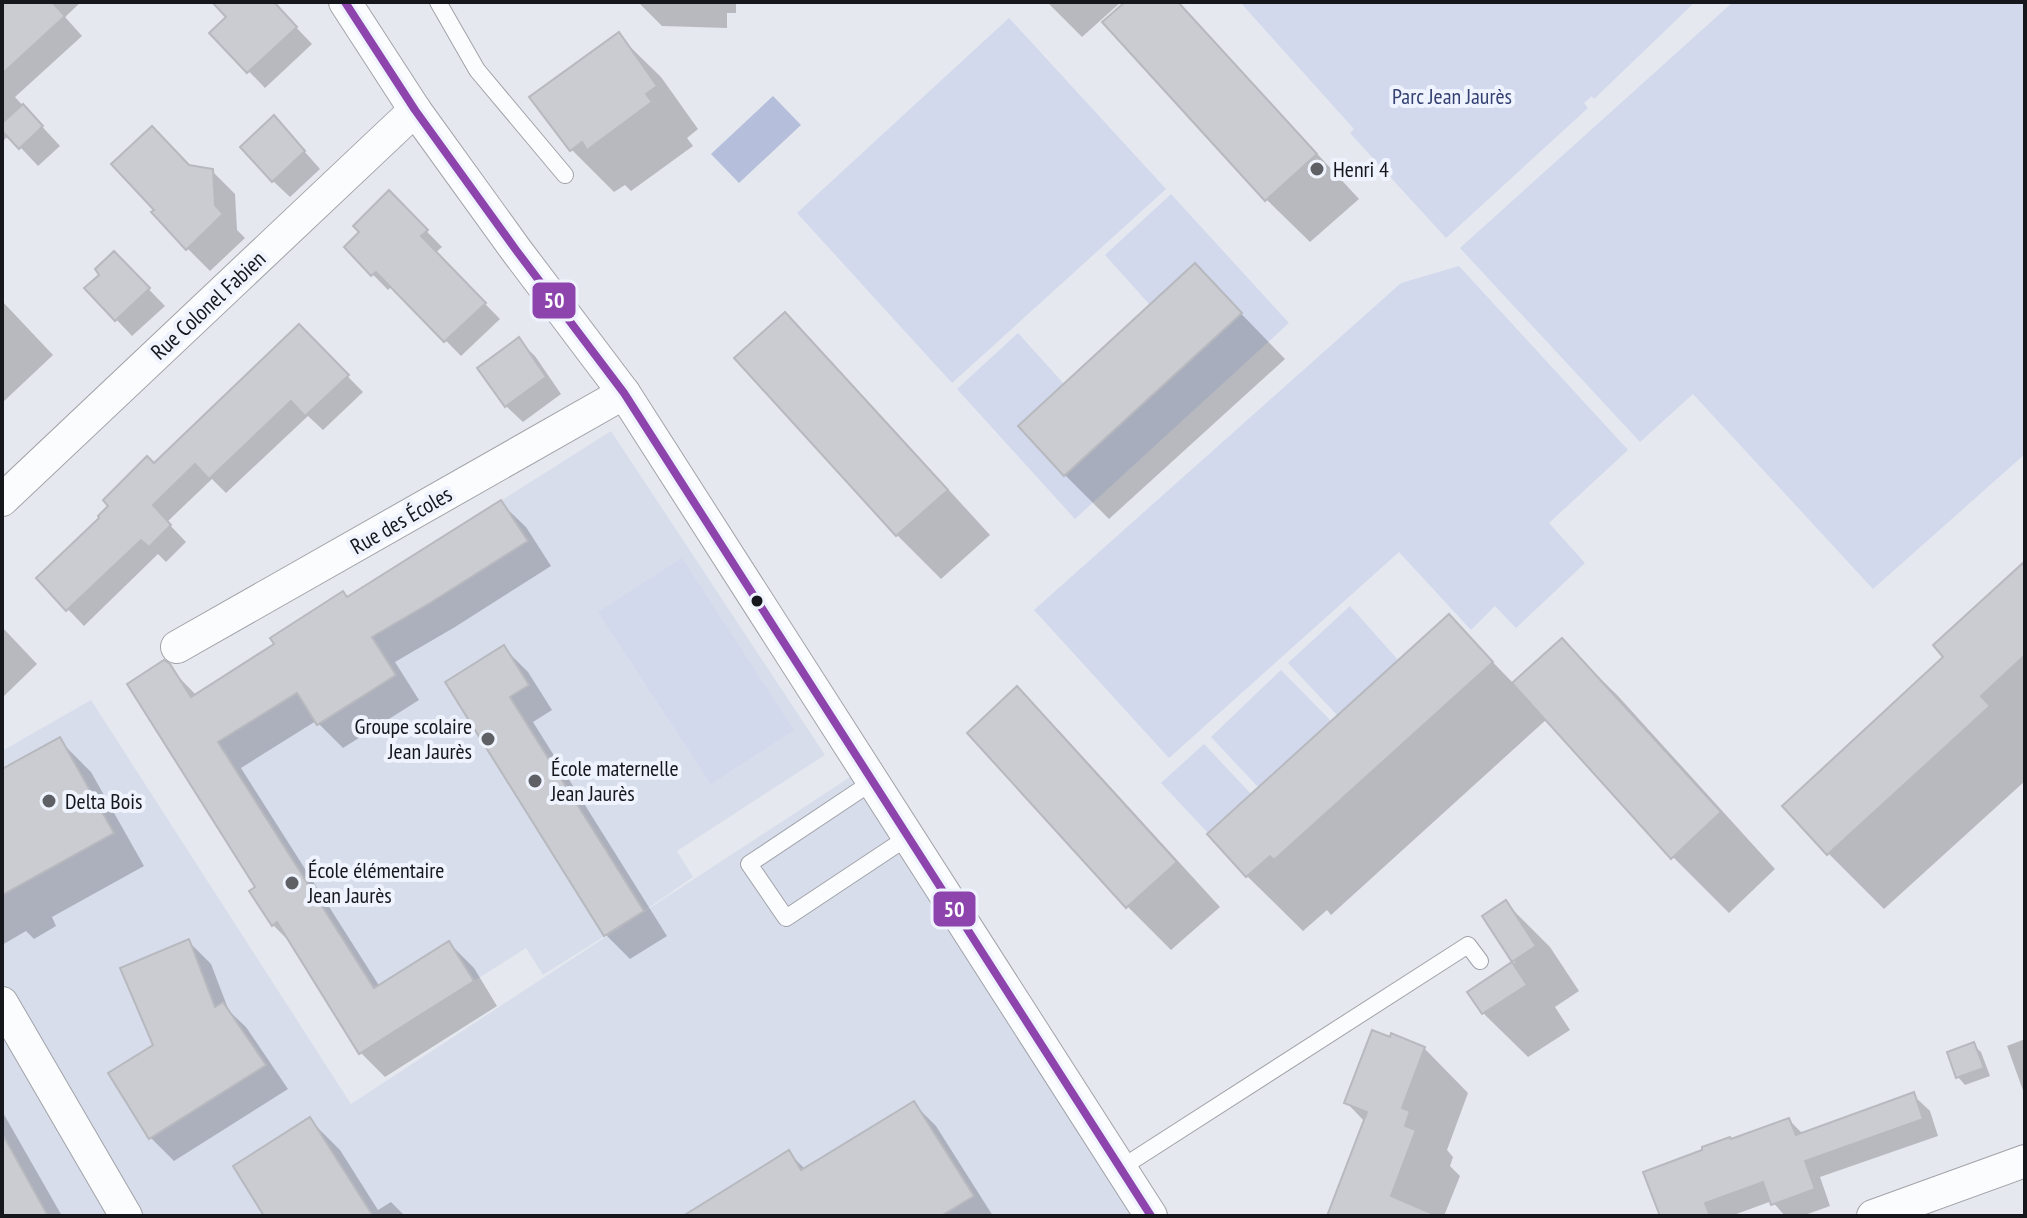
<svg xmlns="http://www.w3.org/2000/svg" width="2027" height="1218" viewBox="0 0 2027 1218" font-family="'PT Sans Narrow',sans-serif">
<rect width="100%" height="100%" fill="#e5e8ef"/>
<g fill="#d8ddec">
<path d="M611,431L825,755L677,851L693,877L644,911L543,975L526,948L359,1054L127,684L166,659L191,697Z"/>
<path d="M91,700L351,1104L850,777L1140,1216H2V751Z"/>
</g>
<g fill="#d2d9ed">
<path d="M1240,2H1695L1594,99L1592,96L1584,103L1588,108L1446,238L1350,133L1354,129Z"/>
<path d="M1733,2H2025V454L1873,589L1693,394L1640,442L1460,248Z"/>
<path d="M1009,18L1166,189L952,383L797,213Z"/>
<path d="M1171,194L1289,323L1075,519L957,389L1018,333L1064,384L1018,426L1064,476L1242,314L1195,263L1150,305L1105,255Z"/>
<path d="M1459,266L1628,450L1549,523L1585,563L1516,628L1495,606L1471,630L1399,552L1169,758L1034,610L1401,283Z"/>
<path d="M682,558L794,730L711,784L598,612Z"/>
<path d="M1350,606L1398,660L1337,715L1288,663Z"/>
<path d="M1281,670L1331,721L1258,787L1211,737Z"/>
<path d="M1204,744L1251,794L1208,833L1161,783Z"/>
</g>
<path fill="#b5bfdb" d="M773,96L801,125L739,183L711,154Z"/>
<g fill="#0003">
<path d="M2,2H81L65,17L82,36L15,97L60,146L38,166L9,135L2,142Z"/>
<path d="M245,2H272L312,44L265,88L212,33Z"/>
<path d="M638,2H736V13H727V28L662,26Z"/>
<path d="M1047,2H1121L1082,37Z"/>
<path d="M1128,2H1177L1359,199L1310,242L1266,199Z"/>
<path d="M618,35L661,77L698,129L687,138L693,146L631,191L625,185L614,192L571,149Z"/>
<path d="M290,135L320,169L290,197L273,181Z"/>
<path d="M189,167L212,171L235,194L237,230L245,238L210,271L187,248Z"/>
<path d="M389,193L442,247L435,253L500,319L461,356L392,286L388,290L346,247L362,232Z"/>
<path d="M1195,266L1285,359L1109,519L1065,475Z"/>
<path d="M130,270L165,306L132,336L116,319Z"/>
<path d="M2,301L53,355L2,403Z"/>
<path d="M785,315L829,359L990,535L941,579L897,535Z"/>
<path d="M299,327L363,392L323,430L308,416L226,493L212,479L167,522L186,542L166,562L158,554L84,626L38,578Z"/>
<path d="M518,340L535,356L561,394L523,422L506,406Z"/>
<path d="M501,503L526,527L551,566L455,627L395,662L419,700L343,748L316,721L241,768L380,987L449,943L474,968L497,1006L385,1077L360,1052L294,946L273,925L168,666L197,696Z"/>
<path d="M2025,564V781L1884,909L1828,853L1946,657Z"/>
<path d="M1449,617L1514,684L1562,641L1618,696L1775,869L1729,913L1673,857L1547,719L1331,915L1327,910L1303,931L1247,876Z"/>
<path d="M2,627L37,664L2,698Z"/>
<path d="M504,648L528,672L552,710L533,722L667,936L630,959L605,934L448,683Z"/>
<path d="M1017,689L1061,733L1220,907L1171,950L1127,906Z"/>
<path d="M59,740L91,772L144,866L52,917L56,926L34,939L26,931L2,945V772Z"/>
<path d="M1506,903L1550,947L1579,991L1555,1007L1570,1030L1528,1057L1483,1013L1470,992L1515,962L1485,917Z"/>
<path d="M188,941L211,964L229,1011L246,1027L288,1089L174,1161L151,1138L156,1046Z"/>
<path d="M2025,1039V1096L2007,1046Z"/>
<path d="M1973,1045L1981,1052L1990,1076L1965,1085L1958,1077Z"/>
<path d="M1424,1048L1468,1093L1447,1150L1453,1157L1450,1166L1460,1176L1444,1216H1329L1365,1122L1346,1102Z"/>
<path d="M1913,1095L1930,1111L1938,1136L1820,1177L1830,1206L1802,1216H1785L1772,1201L1731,1216H1662L1731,1141L1789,1120L1803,1134Z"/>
<path d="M914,1104L936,1126L993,1216H686L788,1152L806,1170Z"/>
<path d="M2,1111L62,1216H2Z"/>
<path d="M310,1120L340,1150L378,1210L391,1202L405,1216H267Z"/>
</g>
<g fill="#caccd2" stroke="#b7b9bf" stroke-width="2">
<path d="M2,2H52L65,16L2,74Z"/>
<path d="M212,2H274L297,27L247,73L209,33L226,17Z"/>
<path d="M1125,2H1178L1317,154L1265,201L1102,22Z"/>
<path d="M619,32L657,86L646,94L652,102L587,150L582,142L570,151L529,97Z"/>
<path d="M23,104L43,126L19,149L2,131V123Z"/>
<path d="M274,115L305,151L272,182L240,147Z"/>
<path d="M152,126L189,165L213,169L215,205L223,214L186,250L151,212L154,210L111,164Z"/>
<path d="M389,190L428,230L421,236L486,303L444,342L376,272L371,276L344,247L359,232L353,226Z"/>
<path d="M114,251L150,288L115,321L84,288L99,275L95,269Z"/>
<path d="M1195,263L1242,313L1064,476L1018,426Z"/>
<path d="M785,312L948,490L896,536L734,358Z"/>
<path d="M299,324L349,375L305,416L291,401L209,479L195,464L153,505L171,525L149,547L141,540L66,611L36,578L99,518L98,516L108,506L103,500L147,456L154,463Z"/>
<path d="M519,337L546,377L505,407L477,368Z"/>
<path d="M501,500L528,541L430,603L372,637L396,675L317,725L297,693L218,742L374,988L449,941L474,981L359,1054L277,922L272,926L249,891L255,887L127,684L164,660L170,664L191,697L274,644L270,638L343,591L347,597Z"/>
<path d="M2025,561V655L1981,696L1990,706L1827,855L1782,806L1943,657L1933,645Z"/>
<path d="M1449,614L1493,662L1274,860L1270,856L1246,877L1207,834Z"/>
<path d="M1562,638L1721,812L1671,859L1512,683Z"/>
<path d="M504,645L529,685L510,697L644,911L604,936L445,682Z"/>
<path d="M1017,686L1177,862L1126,908L967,733Z"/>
<path d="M60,737L114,833L2,895V769Z"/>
<path d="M1506,900L1536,946L1512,962L1482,916Z"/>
<path d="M189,939L215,1007L223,1002L266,1065L149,1139L108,1073L153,1045L120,968Z"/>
<path d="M1512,962L1527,985L1482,1014L1467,992Z"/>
<path d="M1372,1030L1390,1037L1391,1033L1425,1047L1402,1108L1410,1111L1405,1126L1416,1130L1391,1196L1438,1216H1327L1367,1112L1344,1103Z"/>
<path d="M1974,1042L1984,1068L1956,1078L1947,1052Z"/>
<path d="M1914,1092L1923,1119L1805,1161L1815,1189L1771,1205L1763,1182L1705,1203L1710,1216H1660L1643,1172L1702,1150V1147L1730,1137L1731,1139L1789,1118L1796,1135Z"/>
<path d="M914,1101L974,1196L941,1216H683L789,1150L801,1170Z"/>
<path d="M310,1117L373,1216H264L233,1166Z"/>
<path d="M2,1133L48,1216H2Z"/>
</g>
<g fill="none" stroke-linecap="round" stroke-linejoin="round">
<g stroke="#a1a3a9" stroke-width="18">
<g id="lane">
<path d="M438,2L477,70L565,175"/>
<path d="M872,782L749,864L786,918L908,837"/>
<path d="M1121,1168L1468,945L1480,961"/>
</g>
</g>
<g stroke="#a1a3a9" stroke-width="34">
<g id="street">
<path d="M345,2L415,110L516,250L624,393L1151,1216"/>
<path d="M2,500L415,110"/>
<path d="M177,647L624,393"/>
<path d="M2,1003L126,1216"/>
<path d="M1873,1216L2025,1161"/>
</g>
</g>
<use href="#lane" stroke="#fbfcfd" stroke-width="16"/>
<use href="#street" stroke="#fbfcfd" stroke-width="32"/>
<g stroke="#eff3fe" stroke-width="14">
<path id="bus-1" d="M345,2L415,110L516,250L624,393L1151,1216"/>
</g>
<use href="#bus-1" stroke="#8e44ad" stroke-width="8"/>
</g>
<g fill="#5e6066" stroke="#eff3fe" stroke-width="3">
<circle cx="1317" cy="169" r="8"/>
<circle cx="488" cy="739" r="8"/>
<circle cx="535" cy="781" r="8"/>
<circle cx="49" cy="801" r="8"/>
<circle cx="292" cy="883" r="8"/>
</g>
<circle fill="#16171c" stroke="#eff3fe" stroke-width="3" cx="757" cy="601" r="7"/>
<g text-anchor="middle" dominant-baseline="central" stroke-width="8" stroke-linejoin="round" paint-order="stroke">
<g font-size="22" fill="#344172" stroke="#eff3fe">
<text x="1452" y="96">Parc Jean Jaurès</text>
</g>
<g font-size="22" fill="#16171c" stroke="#eff3fe" text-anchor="start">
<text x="1333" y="169">Henri 4</text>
<text x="472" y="726" text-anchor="end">Groupe scolaire<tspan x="472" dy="25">Jean Jaurès</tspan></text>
<text x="551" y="768">École maternelle<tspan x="551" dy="25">Jean Jaurès</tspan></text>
<text x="65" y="801">Delta Bois</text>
<text x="308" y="870">École élémentaire<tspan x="308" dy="25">Jean Jaurès</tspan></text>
</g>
<g font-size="22" fill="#16171c" stroke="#eff3fe">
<text transform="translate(208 305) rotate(-43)">Rue Colonel Fabien</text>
<text transform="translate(401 520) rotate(-30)">Rue des Écoles</text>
</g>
</g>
<g stroke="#eff3fe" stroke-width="3">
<rect x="531" y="281" width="46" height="39" rx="8" fill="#8e44ad"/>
<rect x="932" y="890" width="45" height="38" rx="8" fill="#8e44ad"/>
</g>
<g font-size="22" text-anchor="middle" font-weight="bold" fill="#fff">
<text x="554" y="308">50</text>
<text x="954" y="917">50</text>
</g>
<rect width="2027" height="1218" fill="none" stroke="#16171c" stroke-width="8"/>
</svg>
